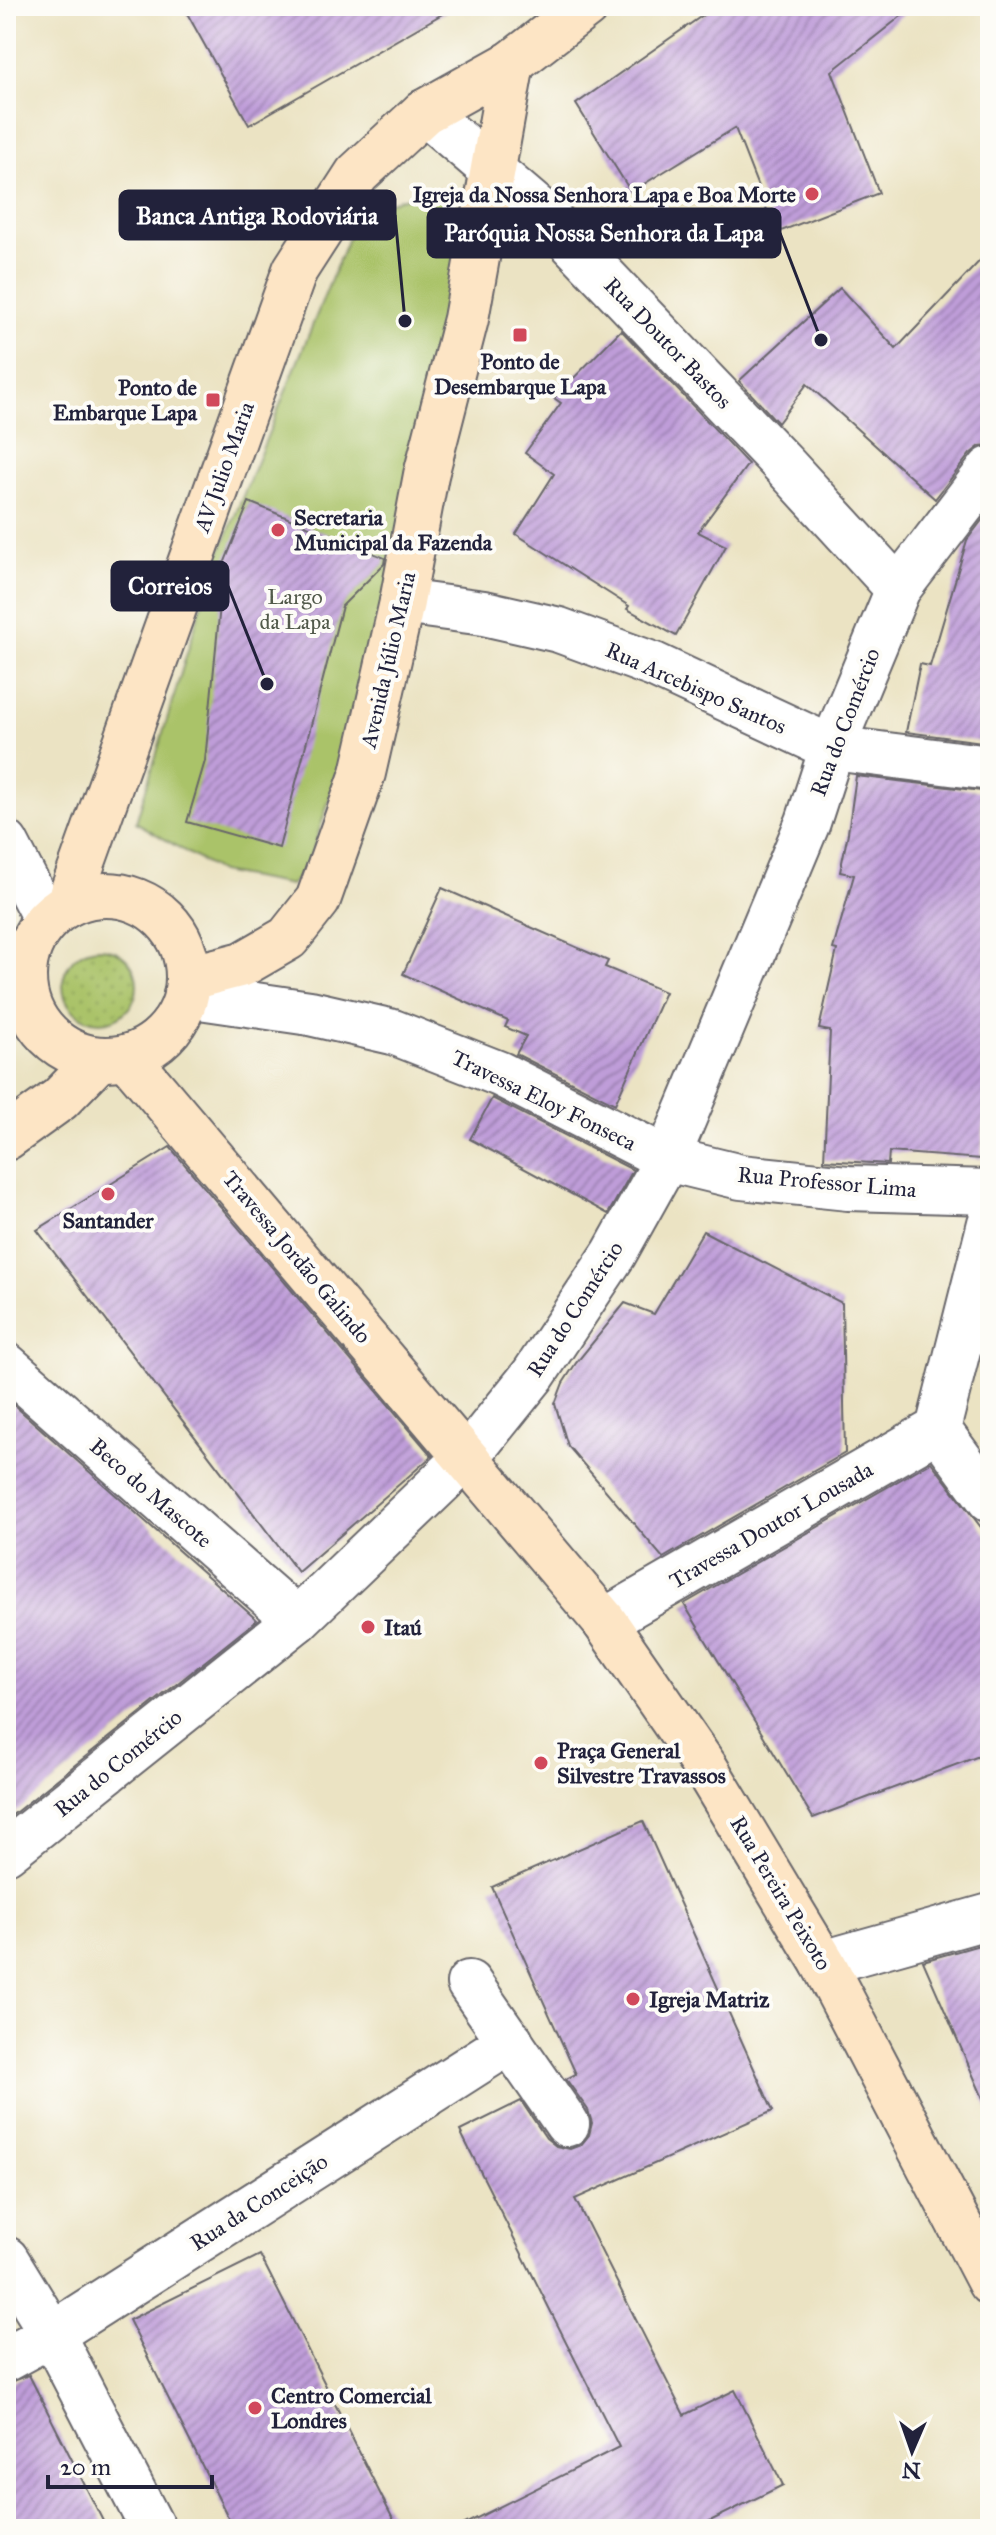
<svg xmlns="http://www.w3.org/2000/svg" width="996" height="2535" viewBox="0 0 996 2535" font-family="'IM FELL Great Primer',serif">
<defs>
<pattern id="garden-dots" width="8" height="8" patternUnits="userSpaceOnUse" patternTransform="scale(2)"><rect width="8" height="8" fill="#aac369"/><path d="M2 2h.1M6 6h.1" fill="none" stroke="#92a75c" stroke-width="1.8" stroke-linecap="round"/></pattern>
<pattern id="building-hatch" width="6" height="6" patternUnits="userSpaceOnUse" patternTransform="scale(2)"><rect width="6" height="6" fill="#bf9dd9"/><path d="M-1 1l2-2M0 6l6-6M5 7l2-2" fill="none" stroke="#9b80b1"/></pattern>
</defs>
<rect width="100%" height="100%" fill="#fdfcf7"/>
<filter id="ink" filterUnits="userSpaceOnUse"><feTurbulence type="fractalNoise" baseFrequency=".0125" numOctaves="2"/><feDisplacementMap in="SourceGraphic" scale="16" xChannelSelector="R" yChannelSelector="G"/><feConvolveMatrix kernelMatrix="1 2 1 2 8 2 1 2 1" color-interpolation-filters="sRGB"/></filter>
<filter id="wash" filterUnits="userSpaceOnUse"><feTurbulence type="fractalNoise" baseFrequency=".006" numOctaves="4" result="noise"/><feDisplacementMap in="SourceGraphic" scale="32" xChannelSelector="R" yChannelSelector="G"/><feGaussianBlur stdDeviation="1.8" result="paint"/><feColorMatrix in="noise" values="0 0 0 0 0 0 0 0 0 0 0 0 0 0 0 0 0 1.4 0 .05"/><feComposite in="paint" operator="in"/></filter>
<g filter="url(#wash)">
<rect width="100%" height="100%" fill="#ebe3c3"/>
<path fill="#aac369" stroke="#667252" stroke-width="2" d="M428,191L459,212L466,260L399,585L306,871L290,885L220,872L136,822L210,577L348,238L376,206Z"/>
<circle fill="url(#garden-dots)" stroke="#667252" stroke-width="2" cx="100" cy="985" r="37"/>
<g id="blocks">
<g fill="url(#building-hatch)">
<path d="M183,6H456L249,125Z"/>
<path d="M716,6H914L832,71L879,193L776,233L735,128L631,192L576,104Z"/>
<path d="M990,250V445L980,446L970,454L935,499L807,384L778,423L739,381L840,288L896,349Z"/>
<path d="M621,330L748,464L698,532L726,546L676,636L627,609L629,606L516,534L554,474L525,453L561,403L554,398Z"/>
<path d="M249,502L385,558L384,564L342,606L279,848L187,822L205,761L224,564Z"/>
<path d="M990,510V743L906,732L920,664L930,666L967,540Z"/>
<path d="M856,776L990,792V1049L981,1159L889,1152L888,1164L824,1160L830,1031L819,1029L837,950L833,949L854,875L840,872L848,833Z"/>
<path d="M442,888L608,961L605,967L665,992L615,1104L516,1054L526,1036L505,1027L508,1021L403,974Z"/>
<path d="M492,1098L633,1170L608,1214L470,1139Z"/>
<path d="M170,1147L432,1456L298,1572L37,1230Z"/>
<path d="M703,1231L842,1303L845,1453L663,1558L568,1446L555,1404L563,1383L576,1363L625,1303L654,1314Z"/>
<path d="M6,1398L257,1620L6,1820Z"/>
<path d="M931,1462L990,1539V1752L813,1818L684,1604Z"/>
<path d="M643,1821L773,2111L575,2199L684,2415L735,2390L783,2485L694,2529H455L619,2447L460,2131L521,2101L546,2138L556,2146L570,2149L581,2145L589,2135L592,2123L588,2110L566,2079L576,2074L492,1887Z"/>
<path d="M990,1942V2114L923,1961Z"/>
<path d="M260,2255L398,2529H234L129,2320Z"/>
<path d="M29,2375L107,2529H6V2384Z"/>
</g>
</g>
</g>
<g filter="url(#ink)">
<use href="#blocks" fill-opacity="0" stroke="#68666b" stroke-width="2"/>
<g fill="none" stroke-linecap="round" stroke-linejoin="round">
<g stroke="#68666b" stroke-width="48">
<g id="pedestrian">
<path d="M6,1365L297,1620"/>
<path d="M604,1621L938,1429L990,1223"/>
</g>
</g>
<g stroke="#68666b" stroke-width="48">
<g id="minor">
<path d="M424,112L547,217L786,467L898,589"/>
<path d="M402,602L484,613L559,630L654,665L832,748L990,768"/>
<path d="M6,843L46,920"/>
<path d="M186,995L310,1013L393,1032L500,1074L667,1159L741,1177L848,1188L990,1192"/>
<path d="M938,1429L990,1500"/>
<path d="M6,1852L297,1620L467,1457L534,1374L614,1254L667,1159L808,822L832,748L898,589L990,469"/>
<path d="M823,1963L990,1916"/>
<path d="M469,1983L567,2124"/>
<path d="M6,2259L52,2334L153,2529"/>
<path d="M6,2359L52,2334L511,2041"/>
</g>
</g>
<g stroke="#68666b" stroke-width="48">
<g id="secondary">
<circle cx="106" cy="977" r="82"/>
<path d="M68,904L295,270L357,174L424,112L512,63L586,6"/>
<path d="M189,978L243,964L288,938L318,900L363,773L402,602L426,475L466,319L512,63"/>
<path d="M127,1057L604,1621L705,1767L823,1963L990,2283"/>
<path d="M6,1138L60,1099L99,1059"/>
</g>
</g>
<use href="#pedestrian" stroke="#fff" stroke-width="44"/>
<use href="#minor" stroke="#fff" stroke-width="44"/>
<use href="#secondary" stroke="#fde5c5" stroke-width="44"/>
</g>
</g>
<g fill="#d1495b" stroke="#fdfcf7" stroke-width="3">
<circle cx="812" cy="194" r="8"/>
<rect x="512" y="327" width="16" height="16" rx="4"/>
<rect x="205" y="392" width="16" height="16" rx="4"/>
<circle cx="278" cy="530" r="8"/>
<circle cx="108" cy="1194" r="8"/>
<circle cx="368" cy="1627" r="8"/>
<circle cx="541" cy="1763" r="8"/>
<circle cx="633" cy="1999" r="8"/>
<circle cx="255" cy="2408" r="8"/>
</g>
<g text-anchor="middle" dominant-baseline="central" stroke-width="8" stroke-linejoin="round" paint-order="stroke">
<g font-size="22" font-weight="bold" fill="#22223b" stroke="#fdfcf7" text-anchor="start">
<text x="796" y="194" text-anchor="end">Igreja da Nossa Senhora Lapa e Boa Morte</text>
<text x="520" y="361" text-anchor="middle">Ponto de<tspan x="520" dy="25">Desembarque Lapa</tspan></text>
<text x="197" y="387" text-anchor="end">Ponto de<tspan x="197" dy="25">Embarque Lapa</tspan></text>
<text x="294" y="517">Secretaria<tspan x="294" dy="25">Municipal da Fazenda</tspan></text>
<text x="108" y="1220" text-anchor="middle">Santander</text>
<text x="384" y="1627">Itaú</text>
<text x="557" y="1750">Praça General<tspan x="557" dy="25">Silvestre Travassos</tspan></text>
<text x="649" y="1999">Igreja Matriz</text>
<text x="271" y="2395">Centro Comercial<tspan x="271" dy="25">Londres</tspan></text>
</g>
<g font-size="22" fill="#22223b" stroke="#fdfcf7">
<text transform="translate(668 343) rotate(46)">Rua Doutor Bastos</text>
<text transform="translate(224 467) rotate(-70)">AV Julio Maria</text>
<text transform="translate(388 660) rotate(-77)">Avenida Júlio Maria</text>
<text transform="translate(696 688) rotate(24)">Rua Arcebispo Santos</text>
<text transform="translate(845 722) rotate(-69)">Rua do Comércio</text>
<text transform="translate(544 1100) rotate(26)">Travessa Eloy Fonseca</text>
<text transform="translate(827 1182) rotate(5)">Rua Professor Lima</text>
<text transform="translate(297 1257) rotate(50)">Travessa Jordão Galindo</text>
<text transform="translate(575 1309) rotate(-57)">Rua do Comércio</text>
<text transform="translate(151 1493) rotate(41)">Beco do Mascote</text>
<text transform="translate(771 1525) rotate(-30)">Travessa Doutor Lousada</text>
<text transform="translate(118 1763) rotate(-39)">Rua do Comércio</text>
<text transform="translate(781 1893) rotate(59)">Rua Pereira Peixoto</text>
<text transform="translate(259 2202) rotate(-33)">Rua da Conceição</text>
</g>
<g font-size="22" fill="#525a4b" stroke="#fdfcf7">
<text x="295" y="596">Largo<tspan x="295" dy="25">da Lapa</tspan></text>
</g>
</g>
<path fill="none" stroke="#22223b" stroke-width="3" d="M405 321L395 215M821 340L780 233M267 684L228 586"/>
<g fill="#22223b" stroke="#fdfcf7" stroke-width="3">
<circle cx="405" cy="321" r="8"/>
<circle cx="821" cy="340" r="8"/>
<circle cx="267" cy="684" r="8"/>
</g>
<g fill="#22223b" stroke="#22223b" stroke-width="3">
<rect x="120" y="191" width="275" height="48" rx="8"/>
<rect x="428" y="209" width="352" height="48" rx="8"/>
<rect x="112" y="562" width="116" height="48" rx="8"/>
</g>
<g font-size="24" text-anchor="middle" font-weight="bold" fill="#fff">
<text x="257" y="224">Banca Antiga Rodoviária</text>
<text x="604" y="241">Paróquia Nossa Senhora da Lapa</text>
<text x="170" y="594">Correios</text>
</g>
<rect width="996" height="2535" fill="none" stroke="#fdfcf7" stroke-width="32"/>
<g transform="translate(912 2451) rotate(182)" stroke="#fdfcf7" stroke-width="6" paint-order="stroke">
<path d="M0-6L14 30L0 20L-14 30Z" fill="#22223b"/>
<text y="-12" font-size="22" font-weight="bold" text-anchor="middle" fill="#22223b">N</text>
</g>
<path d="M48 2475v12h164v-12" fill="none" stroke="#22223b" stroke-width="4"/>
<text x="60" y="2475" font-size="24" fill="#22223b" stroke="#fdfcf7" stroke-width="6" paint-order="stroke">20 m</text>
</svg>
